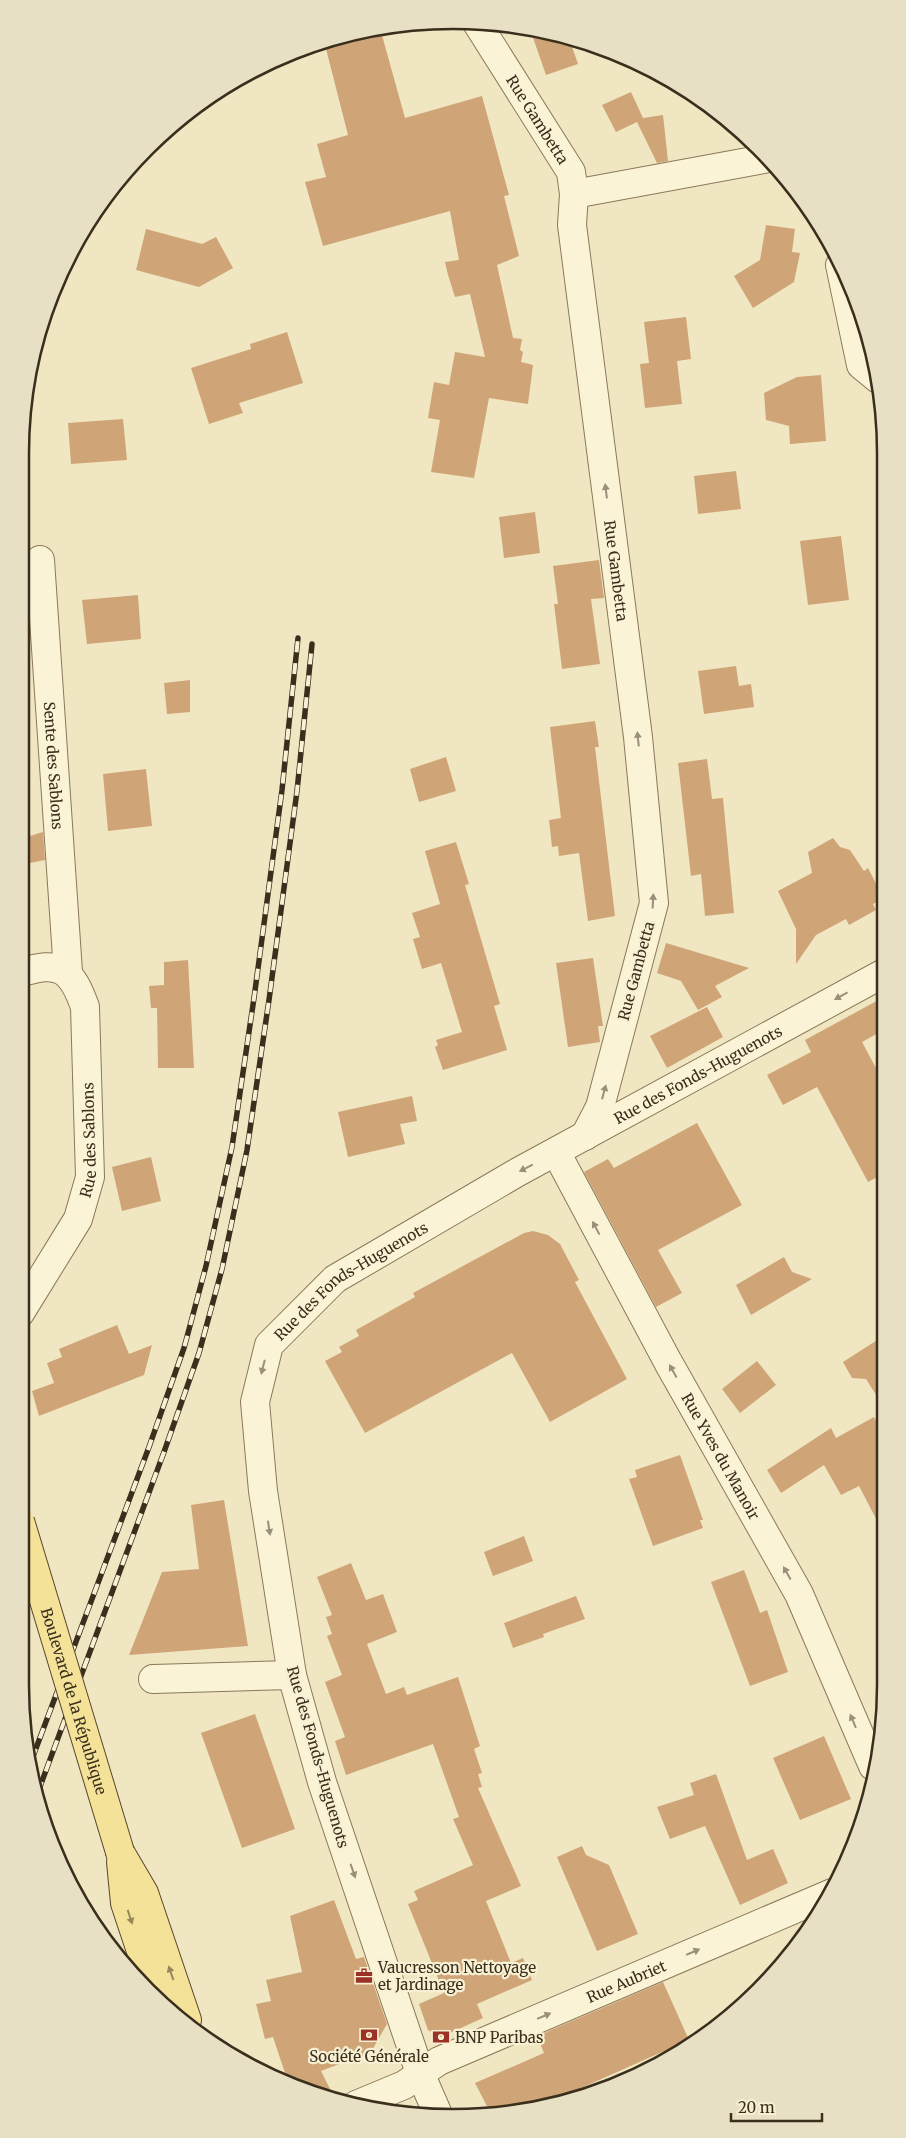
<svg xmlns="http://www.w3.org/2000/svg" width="906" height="2138" viewBox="0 0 906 2138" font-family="Merriweather,serif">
<rect width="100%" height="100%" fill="#f0e7c2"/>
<g fill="#cfa577">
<path d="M380,28L405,118L482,96L509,195L504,196L519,256L497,265L513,338L522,339L520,350L523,352L521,362L533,365L528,404L489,398L474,478L431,472L440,420L428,418L434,382L449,385L455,352L485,357L470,294L455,297L448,275L445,262L459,260L450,211L323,246L305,182L326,177L317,144L348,135L324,41L341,35Z"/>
<path d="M530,29L569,38L578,64L546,75Z"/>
<path d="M631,92L643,118L663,115L668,161L657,163L637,122L616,132L602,105Z"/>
<path d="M766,225L795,229L792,252L800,253L794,282L753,308L734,276L760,260Z"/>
<path d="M146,229L202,244L216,237L233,268L199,287L136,270Z"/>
<path d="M686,317L691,359L677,361L682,404L645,408L640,364L649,363L644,322Z"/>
<path d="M287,332L303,383L239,403L243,413L209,424L191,368L251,349L250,344Z"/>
<path d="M821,375L826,441L790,444L789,426L766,420L764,393L797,377Z"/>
<path d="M123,419L127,460L71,464L68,423Z"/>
<path d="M736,471L741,509L698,514L694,476Z"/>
<path d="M535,512L540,553L504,558L499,517Z"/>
<path d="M841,536L849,600L808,605L800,541Z"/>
<path d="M599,560L604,598L591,599L600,664L562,669L554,604H558L553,566Z"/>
<path d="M138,595L141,639L87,644L82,600Z"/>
<path d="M736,666L739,686L751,684L754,707L704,714L698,671Z"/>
<path d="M190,680V712L167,714L164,683Z"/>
<path d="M595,721L599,747H595L615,916L588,921L579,853L559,856L558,846L552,847L549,820L561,818L550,727Z"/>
<path d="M446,757L456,791L419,802L410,769Z"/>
<path d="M707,759L712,799L723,798L734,913L705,916L701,874L691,876L678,763Z"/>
<path d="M146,769L152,826L108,831L103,774Z"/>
<path d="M43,832L45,860L20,865V839Z"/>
<path d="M833,838L840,847L850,850L864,871L868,868L884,899L873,904L876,910L849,925L846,919L816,935L796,964V929L778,891L812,873L808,852Z"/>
<path d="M456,842L469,884L465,885L500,1004L494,1006L507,1050L443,1070L435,1047L438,1045L436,1040L462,1032L441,963L422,969L413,939L420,937L412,913L440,904L425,851Z"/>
<path d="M666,943L749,968L715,986L722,997L698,1010L681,981L657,973Z"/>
<path d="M593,958L603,1026H598L600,1042L568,1047L556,963Z"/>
<path d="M188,960L194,1068H158L157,1008H151L149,986L164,985V962Z"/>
<path d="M884,997V1030L862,1042L884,1083L885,1173L868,1182L817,1087L783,1105L767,1075L811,1052L805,1040Z"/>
<path d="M707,1007L723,1037L667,1068L650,1036Z"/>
<path d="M412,1096L417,1121L400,1124L405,1144L348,1157L338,1112Z"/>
<path d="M697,1123L742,1205L658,1250L682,1293L656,1307L584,1172L608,1159L614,1168Z"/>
<path d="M151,1157L161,1201L122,1211L112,1167Z"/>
<path d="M533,1231L548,1235L560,1244L579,1280L575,1282L627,1379L550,1422L512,1353L365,1433L325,1361L342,1352L339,1347L359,1336L356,1330L415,1297L413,1293L524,1233Z"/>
<path d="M784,1257L792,1272L812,1279L751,1315L736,1285Z"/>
<path d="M117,1325L129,1354L152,1345L144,1375L39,1416L32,1391L54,1383L47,1363L62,1357L59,1349Z"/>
<path d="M885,1335V1409L866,1379L852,1378L843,1362Z"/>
<path d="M757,1361L776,1385L740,1413L722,1389Z"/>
<path d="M874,1417L885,1439L886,1538L859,1486L841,1495L824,1465L781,1493L767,1470L831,1428L836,1438Z"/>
<path d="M680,1455L703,1520H700L703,1528L653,1546L629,1479L637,1477L635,1470Z"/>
<path d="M224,1500L248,1646L129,1655L162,1572L199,1569L191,1505Z"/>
<path d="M524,1536L533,1561L493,1576L484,1552Z"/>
<path d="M351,1563L366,1600L383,1594L397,1632L367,1644L386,1694L404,1687L407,1695L458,1677L480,1746L474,1749L482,1773L478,1774L482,1787L478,1788L521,1886L486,1901L511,1963L523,1958L532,1980L477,2004L483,2018L441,2037L428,2030L419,2004L444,1993L408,1904L418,1900L414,1891L473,1865L453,1819L459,1817L433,1744L346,1775L335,1741L345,1737L325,1682L342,1675L327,1636L332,1634L326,1617L332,1615L317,1577Z"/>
<path d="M744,1570L760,1613L767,1610L788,1672L750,1686L711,1582Z"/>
<path d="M576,1596L585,1619L543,1634L544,1637L513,1648L504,1623Z"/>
<path d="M255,1714L295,1829L242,1848L201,1733Z"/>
<path d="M824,1736L851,1799L800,1820L773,1758Z"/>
<path d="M716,1774L747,1860L773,1849L788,1883L740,1905L705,1826L670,1839L657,1807L694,1795L690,1783Z"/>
<path d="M582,1846L586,1855L609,1865L638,1934L597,1951L557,1857Z"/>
<path d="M334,1900L356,1959L364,1957L387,2024L371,2052L321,2071L334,2097L287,2079L273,2037L265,2039L256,2004L271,2001L266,1980L302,1972L290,1916Z"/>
<path d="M663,1982L689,2040L534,2109L510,2114H491L475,2083L544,2053L537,2036Z"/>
</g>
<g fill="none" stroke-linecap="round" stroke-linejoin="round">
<g stroke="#8b7859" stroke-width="30">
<g id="street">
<path id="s1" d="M477,23L571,172L574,194L572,225L638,737L654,903L600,1107L585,1136"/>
<path d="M574,194L764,159"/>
<path d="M840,265L861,365L878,379"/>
<path id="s2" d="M40,560L68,972"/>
<path id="s3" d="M556,1152L668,1362L799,1594L873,1766"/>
<path id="s4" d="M20,1313L78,1219L90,1177L85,1007C72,970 60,959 20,973"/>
<path d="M153,1679L292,1675"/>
<path id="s5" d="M356,2105L404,2085L439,2061L832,1893"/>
<path id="s6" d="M437,2112L420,2073L322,1782L292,1675L263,1491L255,1402L269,1345L335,1279L518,1172L884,973"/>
</g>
</g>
<g stroke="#58462d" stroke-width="30">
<g id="primary">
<path d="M120,1852L144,1893L187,2020"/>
<path d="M121,1862L125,1903L155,1993"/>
</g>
</g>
<use href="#street" stroke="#faf3d6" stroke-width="28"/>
<use href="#primary" stroke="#f4e299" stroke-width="28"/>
<g stroke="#3a2e1d" stroke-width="5.5">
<g id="rail">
<path d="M32,1759L149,1447L184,1348L206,1266L232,1147L254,998L282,790L298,638"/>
<path d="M38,1792L164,1452L199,1353L222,1269L247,1150L269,1000L297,791L312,644"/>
</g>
</g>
<use href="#rail" stroke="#f7f0d2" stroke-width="4" stroke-dasharray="11" stroke-linecap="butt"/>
<g stroke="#58462d" stroke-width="30" stroke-linecap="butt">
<g id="primary-bridge">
<path id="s7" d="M20,1521L120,1852"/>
</g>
</g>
<use href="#primary-bridge" stroke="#f4e299" stroke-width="28"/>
</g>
<defs><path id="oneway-solid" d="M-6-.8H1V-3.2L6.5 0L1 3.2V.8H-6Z" transform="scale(1.25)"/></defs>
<g fill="#9a907a">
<use href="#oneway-solid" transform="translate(606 491) rotate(-97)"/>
<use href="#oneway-solid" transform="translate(638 739) rotate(-96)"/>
<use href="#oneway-solid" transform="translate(653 901) rotate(-87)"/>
<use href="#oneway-solid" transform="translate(841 996) rotate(151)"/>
<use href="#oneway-solid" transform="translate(604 1092) rotate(-75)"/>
<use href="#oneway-solid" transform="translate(526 1168) rotate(153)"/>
<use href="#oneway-solid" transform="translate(596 1228) rotate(-118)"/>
<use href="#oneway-solid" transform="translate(263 1367) rotate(104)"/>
<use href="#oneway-solid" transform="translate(673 1371) rotate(-119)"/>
<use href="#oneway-solid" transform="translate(269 1528) rotate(81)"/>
<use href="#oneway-solid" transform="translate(787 1573) rotate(-119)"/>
<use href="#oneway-solid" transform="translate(853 1721) rotate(-113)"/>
<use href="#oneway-solid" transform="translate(353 1871) rotate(71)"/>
<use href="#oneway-solid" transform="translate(693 1952) rotate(-23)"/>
<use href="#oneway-solid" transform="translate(544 2016) rotate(-23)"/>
</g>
<g fill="#97885b">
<use href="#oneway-solid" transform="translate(130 1917) rotate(72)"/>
<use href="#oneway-solid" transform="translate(171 1973) rotate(-109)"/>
</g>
<defs>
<g id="office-bare" transform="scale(1.35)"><path d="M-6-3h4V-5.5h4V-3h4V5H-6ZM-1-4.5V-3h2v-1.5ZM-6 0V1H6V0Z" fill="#9c3226" stroke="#f7f0d2" stroke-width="2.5" paint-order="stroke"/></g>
<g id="bank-bare" transform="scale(1.35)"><path d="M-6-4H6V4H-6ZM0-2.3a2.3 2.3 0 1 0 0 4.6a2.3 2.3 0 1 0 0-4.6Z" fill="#9c3226" stroke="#f7f0d2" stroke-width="2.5" paint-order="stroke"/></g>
</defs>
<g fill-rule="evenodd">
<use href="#office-bare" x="364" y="1976"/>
<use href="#bank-bare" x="369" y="2035"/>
<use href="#bank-bare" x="441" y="2037"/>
</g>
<g text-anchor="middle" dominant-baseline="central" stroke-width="4.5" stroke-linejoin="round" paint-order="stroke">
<g font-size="15" fill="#3a2e1d" stroke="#f7f0d2">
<text stroke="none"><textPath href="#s1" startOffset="114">Rue Gambetta</textPath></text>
<text stroke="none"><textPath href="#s1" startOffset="578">Rue Gambetta</textPath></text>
<text stroke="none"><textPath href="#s2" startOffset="206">Sente des Sablons</textPath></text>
<text transform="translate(636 971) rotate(-75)">Rue Gambetta</text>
<text stroke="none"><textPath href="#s6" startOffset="1305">Rue des Fonds-Huguenots</textPath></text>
<text stroke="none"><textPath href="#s4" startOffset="191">Rue des Sablons</textPath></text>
<text stroke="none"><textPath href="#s6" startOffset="900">Rue des Fonds-Huguenots</textPath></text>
<text stroke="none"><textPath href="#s3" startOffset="346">Rue Yves du Manoir</textPath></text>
<text stroke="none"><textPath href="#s7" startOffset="188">Boulevard de la République</textPath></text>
<text transform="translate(318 1757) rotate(74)">Rue des Fonds-Huguenots</text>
<text stroke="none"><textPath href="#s5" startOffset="298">Rue Aubriet</textPath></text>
</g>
<g font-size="15" fill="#3a2e1d" stroke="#f7f0d2" text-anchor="start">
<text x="378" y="1967">Vaucresson Nettoyage<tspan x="378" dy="17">et Jardinage</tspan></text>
<text x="455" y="2037">BNP Paribas</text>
<text x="369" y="2056" text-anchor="middle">Société Générale</text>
</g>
</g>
<path d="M0 0H906V2138H0ZM453 29H453A424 424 0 0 1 877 453V1685A424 424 0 0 1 453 2109H453A424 424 0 0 1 29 1685V453A424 424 0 0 1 453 29Z" fill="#e8e0c4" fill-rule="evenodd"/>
<path fill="none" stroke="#3a2e1d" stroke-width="2.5" d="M453 29H453A424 424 0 0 1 877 453V1685A424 424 0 0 1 453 2109H453A424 424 0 0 1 29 1685V453A424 424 0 0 1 453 29Z"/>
<path d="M731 2113v8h91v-8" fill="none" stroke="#3a2e1d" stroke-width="2.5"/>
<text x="738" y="2113" font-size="15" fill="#3a2e1d" stroke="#f7f0d2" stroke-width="4" paint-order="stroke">20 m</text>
</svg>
